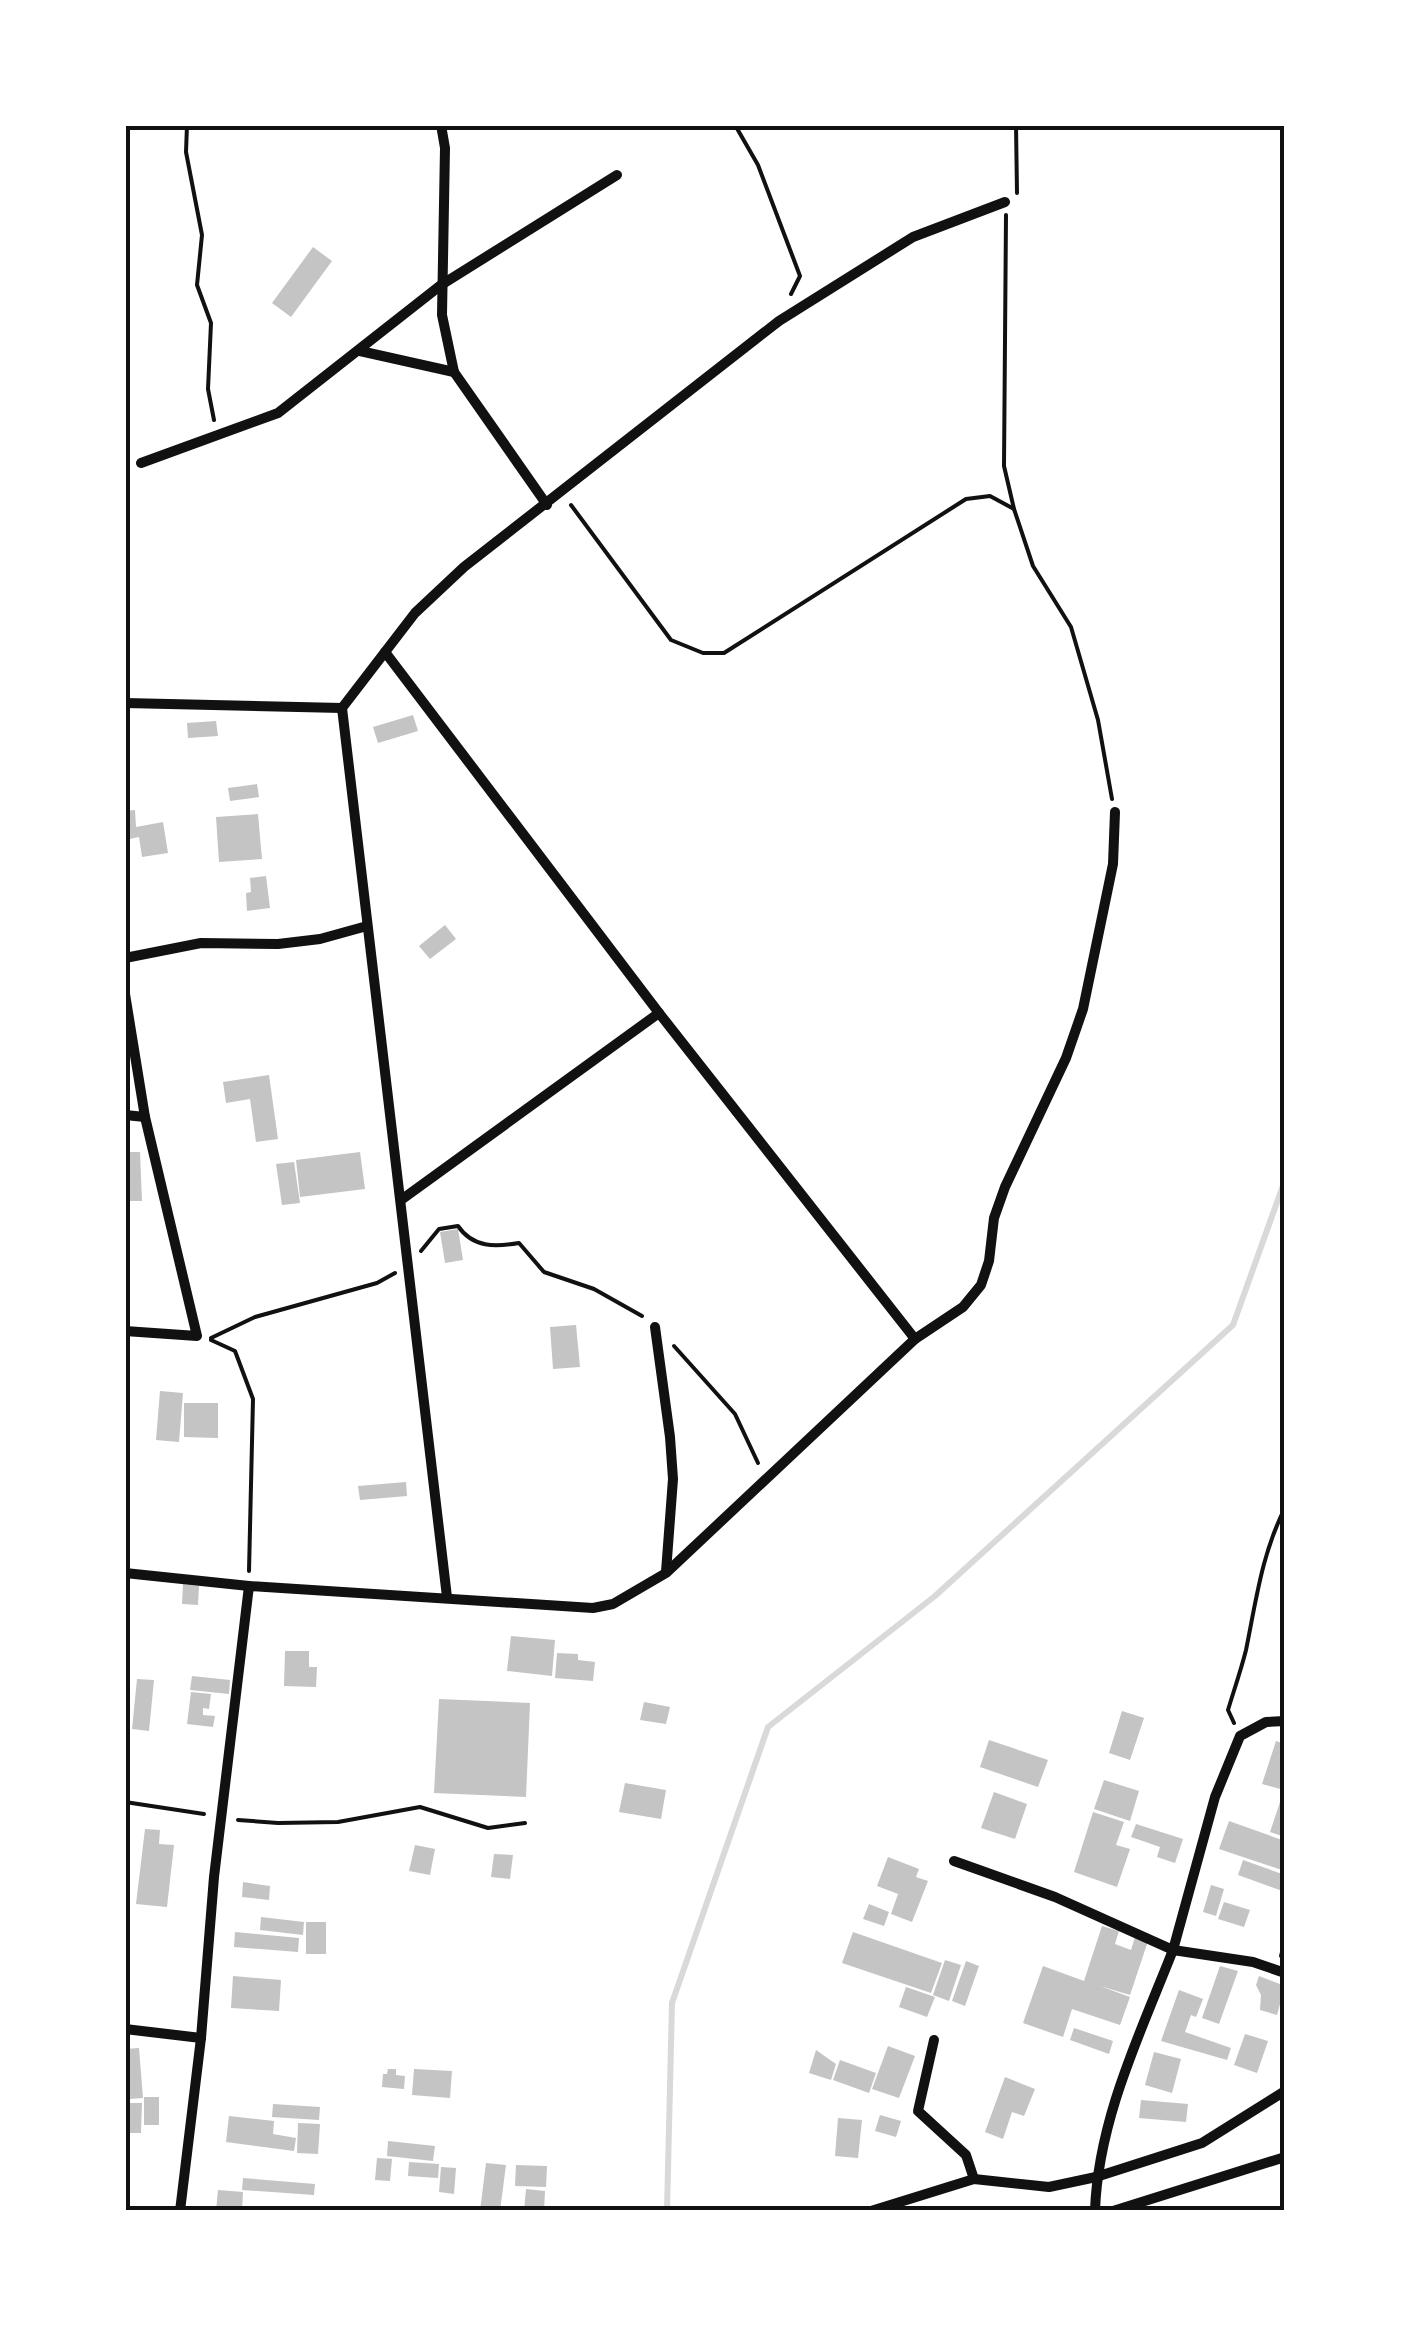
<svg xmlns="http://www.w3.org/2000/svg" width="1410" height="2336" viewBox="0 0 1410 2336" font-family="Inter,sans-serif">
<rect width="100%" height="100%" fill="#fff"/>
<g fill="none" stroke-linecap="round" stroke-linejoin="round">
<path stroke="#d9d9d9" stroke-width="6" d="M667,2211L672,2003L768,1727L935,1596L1233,1325L1285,1180"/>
</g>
<g fill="#c4c4c4">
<path d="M313,247L332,261L291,317L272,303Z"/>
<path d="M413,715L418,731L378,743L373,727Z"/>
<path d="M216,721L218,736L188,738L187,723Z"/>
<path d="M257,784L259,797L230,801L228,788Z"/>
<path d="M135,810L136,827L163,822L168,853L142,857L139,837L125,840V811Z"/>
<path d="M258,814L262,859L219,862L216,817Z"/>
<path d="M266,876L270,908L247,911L246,893L251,892L250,878Z"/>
<path d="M445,925L456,939L430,959L419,946Z"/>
<path d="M269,1075L278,1139L256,1142L250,1099L226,1103L223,1082Z"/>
<path d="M125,1152H140L142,1201H125Z"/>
<path d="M360,1152L365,1189L300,1197L296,1160Z"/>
<path d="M294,1162L300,1203L282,1205L276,1164Z"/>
<path d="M458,1229L463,1260L445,1263L440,1232Z"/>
<path d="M576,1325L580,1367L553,1369L550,1327Z"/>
<path d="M160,1391L183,1393L179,1442L156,1440Z"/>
<path d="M184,1403H218V1438L184,1437Z"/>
<path d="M406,1482L407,1496L360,1500L358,1486Z"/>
<path d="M183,1584L199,1586L198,1605L182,1604Z"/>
<path d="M511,1636L555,1640L552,1676L507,1671Z"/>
<path d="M285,1651H309V1667H317L316,1687L284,1686Z"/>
<path d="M557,1653L578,1654V1660L595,1662L593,1681L555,1678Z"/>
<path d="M192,1676L230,1680L229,1694L190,1690Z"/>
<path d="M137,1679L154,1680L149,1731L132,1729Z"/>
<path d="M191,1692L211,1694L209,1709L203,1708V1715L215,1716L213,1727L187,1724Z"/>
<path d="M439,1699L530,1703L526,1797L434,1793Z"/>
<path d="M644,1702L670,1707L666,1724L640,1720Z"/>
<path d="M1122,1711L1144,1718L1130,1760L1109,1753Z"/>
<path d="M989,1740L1048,1760L1038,1787L980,1767Z"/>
<path d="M1276,1741L1285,1744V1837L1270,1832L1284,1790L1262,1784Z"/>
<path d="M1104,1780L1139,1791L1130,1821L1094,1809Z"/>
<path d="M625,1783L666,1790L661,1819L619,1812Z"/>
<path d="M994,1792L1027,1804L1015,1839L981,1828Z"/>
<path d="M1093,1812L1124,1822L1116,1845L1130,1849L1117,1887L1074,1872Z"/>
<path d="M1229,1821L1285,1841V1871L1219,1849Z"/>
<path d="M1136,1824L1183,1839L1175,1863L1157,1857L1160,1847L1131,1837Z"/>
<path d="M145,1829L160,1830L159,1844L174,1845L167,1907L136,1904Z"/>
<path d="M415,1845L435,1849L430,1875L409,1871Z"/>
<path d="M494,1854L513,1855L510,1879L491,1877Z"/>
<path d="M888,1857L919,1869L916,1877L928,1881L912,1922L891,1914L898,1894L877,1886Z"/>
<path d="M1243,1860L1285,1875V1892L1238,1875Z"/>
<path d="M243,1882L270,1886L269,1900L242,1897Z"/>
<path d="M1211,1885L1224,1889L1216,1916L1203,1912Z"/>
<path d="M1224,1902L1250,1910L1244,1927L1218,1919Z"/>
<path d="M869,1904L889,1912L884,1926L863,1919Z"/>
<path d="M261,1917L304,1922L303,1935L260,1930Z"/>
<rect x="306" y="1922" width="20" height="32"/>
<path d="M1102,1926L1119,1931L1115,1944L1131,1950L1135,1937L1148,1941L1130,1995L1100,1986L1130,1997L1120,2025L1072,2009L1063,2037L1023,2023L1043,1966L1084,1981Z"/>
<path d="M235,1932L299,1938L298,1952L234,1947Z"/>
<path d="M853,1932L942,1963L931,1993L842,1963Z"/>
<path d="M945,1960L961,1965L949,2001L933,1995Z"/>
<path d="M966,1961L979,1966L965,2006L952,2001Z"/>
<path d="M1220,1966L1238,1971L1219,2024L1202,2018Z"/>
<path d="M233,1976L281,1980L279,2011L231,2008Z"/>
<path d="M1259,1976L1285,1986L1277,2015L1260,2010L1261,1995L1256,1985Z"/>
<path d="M906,1987L935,1997L927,2017L899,2007Z"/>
<path d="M1179,1990L1203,1999L1196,2017L1191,2015L1185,2032L1231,2048L1227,2060L1161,2041Z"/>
<path d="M1074,2028L1113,2041L1109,2054L1070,2040Z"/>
<path d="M1245,2034L1268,2041L1257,2073L1234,2065Z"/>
<path d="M888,2046L915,2056L899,2098L872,2089Z"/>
<path d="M139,2048L143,2098L130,2099L126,2049Z"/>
<path d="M816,2050L836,2064L831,2080L809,2073Z"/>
<path d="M1154,2052L1181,2059L1172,2093L1145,2085Z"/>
<path d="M840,2060L876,2073L869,2093L833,2080Z"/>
<path d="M388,2069H396V2075L405,2076L404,2089L382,2087L383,2074H387Z"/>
<path d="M414,2069L452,2071L450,2098L412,2095Z"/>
<path d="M1005,2077L1035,2089L1024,2116L1012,2112L1003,2139L985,2132Z"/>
<rect x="144" y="2097" width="15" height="28"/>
<path d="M1141,2100L1188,2104L1186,2122L1139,2118Z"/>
<path d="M125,2103H142L141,2133H125Z"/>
<path d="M273,2104L320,2107L319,2120L272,2117Z"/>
<path d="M880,2115L901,2121L896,2137L875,2131Z"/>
<path d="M229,2116L274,2121L273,2134L296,2138L294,2151L226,2142Z"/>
<path d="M838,2118L862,2120L858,2158L835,2156Z"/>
<path d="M298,2123L320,2124L318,2154L297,2153Z"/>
<path d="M388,2141L435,2146L433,2161L387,2156Z"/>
<path d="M377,2158L392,2159L390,2181L375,2180Z"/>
<path d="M409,2162L439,2164L438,2178L408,2176Z"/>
<path d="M486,2163L506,2165L500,2211H480Z"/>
<path d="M516,2165L547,2166L546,2187L515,2186Z"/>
<path d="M441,2167L456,2168L454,2194L439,2192Z"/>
<path d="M243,2178L315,2184L314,2195L242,2190Z"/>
<path d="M526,2189L545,2191L544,2211H524Z"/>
<path d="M218,2190L243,2192L242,2211H216Z"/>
</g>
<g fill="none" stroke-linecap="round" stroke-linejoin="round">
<g stroke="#111" stroke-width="4">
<path d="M187,125L186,152L202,235L197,285L211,323L208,389L214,420"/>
<path d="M735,125L758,165L800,276L791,294"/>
<path d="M1016,125L1017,193"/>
<path d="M1006,215L1004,466L1014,509"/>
<path d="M571,505L671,640L703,653H724L966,499L990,496L1014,509L1033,566L1071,627L1098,720L1112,799"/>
<path d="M421,1251L439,1229L458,1226C473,1248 495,1247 519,1243L544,1272L594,1289L642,1316"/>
<path d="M211,1338L255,1317L377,1283L395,1273"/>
<path d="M211,1340L235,1351L253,1399L249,1571"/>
<path d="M674,1346L735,1414L758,1463"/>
<path d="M1234,1723L1228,1710C1234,1690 1241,1670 1246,1650C1256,1601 1262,1553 1285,1508"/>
<path d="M125,1802L204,1814"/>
<path d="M238,1820L278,1823L338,1822L420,1807L488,1828L525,1823"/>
<path d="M1281,1956L1285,1941"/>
</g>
<g stroke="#111" stroke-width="10">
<path d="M441,125L445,148L442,315L454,372L547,505"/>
<path d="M360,351L454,372"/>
<path d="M141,463L278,413L441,285L617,175"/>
<path d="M385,652L659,1013L915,1339"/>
<path d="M125,703L342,708"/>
<path d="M125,958L201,943L278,944L320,939L367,926"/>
<path d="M125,994L145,1117L197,1336L125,1331"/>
<path d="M125,1115L145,1117"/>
<path d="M401,1200L659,1013"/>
<path d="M655,1327L670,1437L673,1479L666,1572"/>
<path d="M125,1573L249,1586L593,1608L613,1604L666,1573L915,1339L963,1307L981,1285L989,1261L994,1218L1005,1187L1066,1058L1083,1009L1113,864L1115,812"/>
<path d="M447,1597L342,708L415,613L464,567L779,321L913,237L1005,202"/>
<path d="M954,1861L1055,1897L1173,1950L1215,1797L1240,1736L1266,1722L1285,1721"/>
<path d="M125,2029L201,2038"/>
<path d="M934,2040L918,2111L966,2155L974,2179"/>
<path d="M180,2211L201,2038L214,1877L249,1586"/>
<path d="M871,2211L974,2179L1049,2187L1096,2177L1202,2143L1285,2091"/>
<path d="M1095,2211C1098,2120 1140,2034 1173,1950L1253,1962L1285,1973"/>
<path d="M1113,2211L1285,2157"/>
</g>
</g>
<rect width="1410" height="2336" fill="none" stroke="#ffffff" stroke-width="255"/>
<rect x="128" y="128" width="1154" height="2080" fill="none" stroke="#111" stroke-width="4"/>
</svg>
